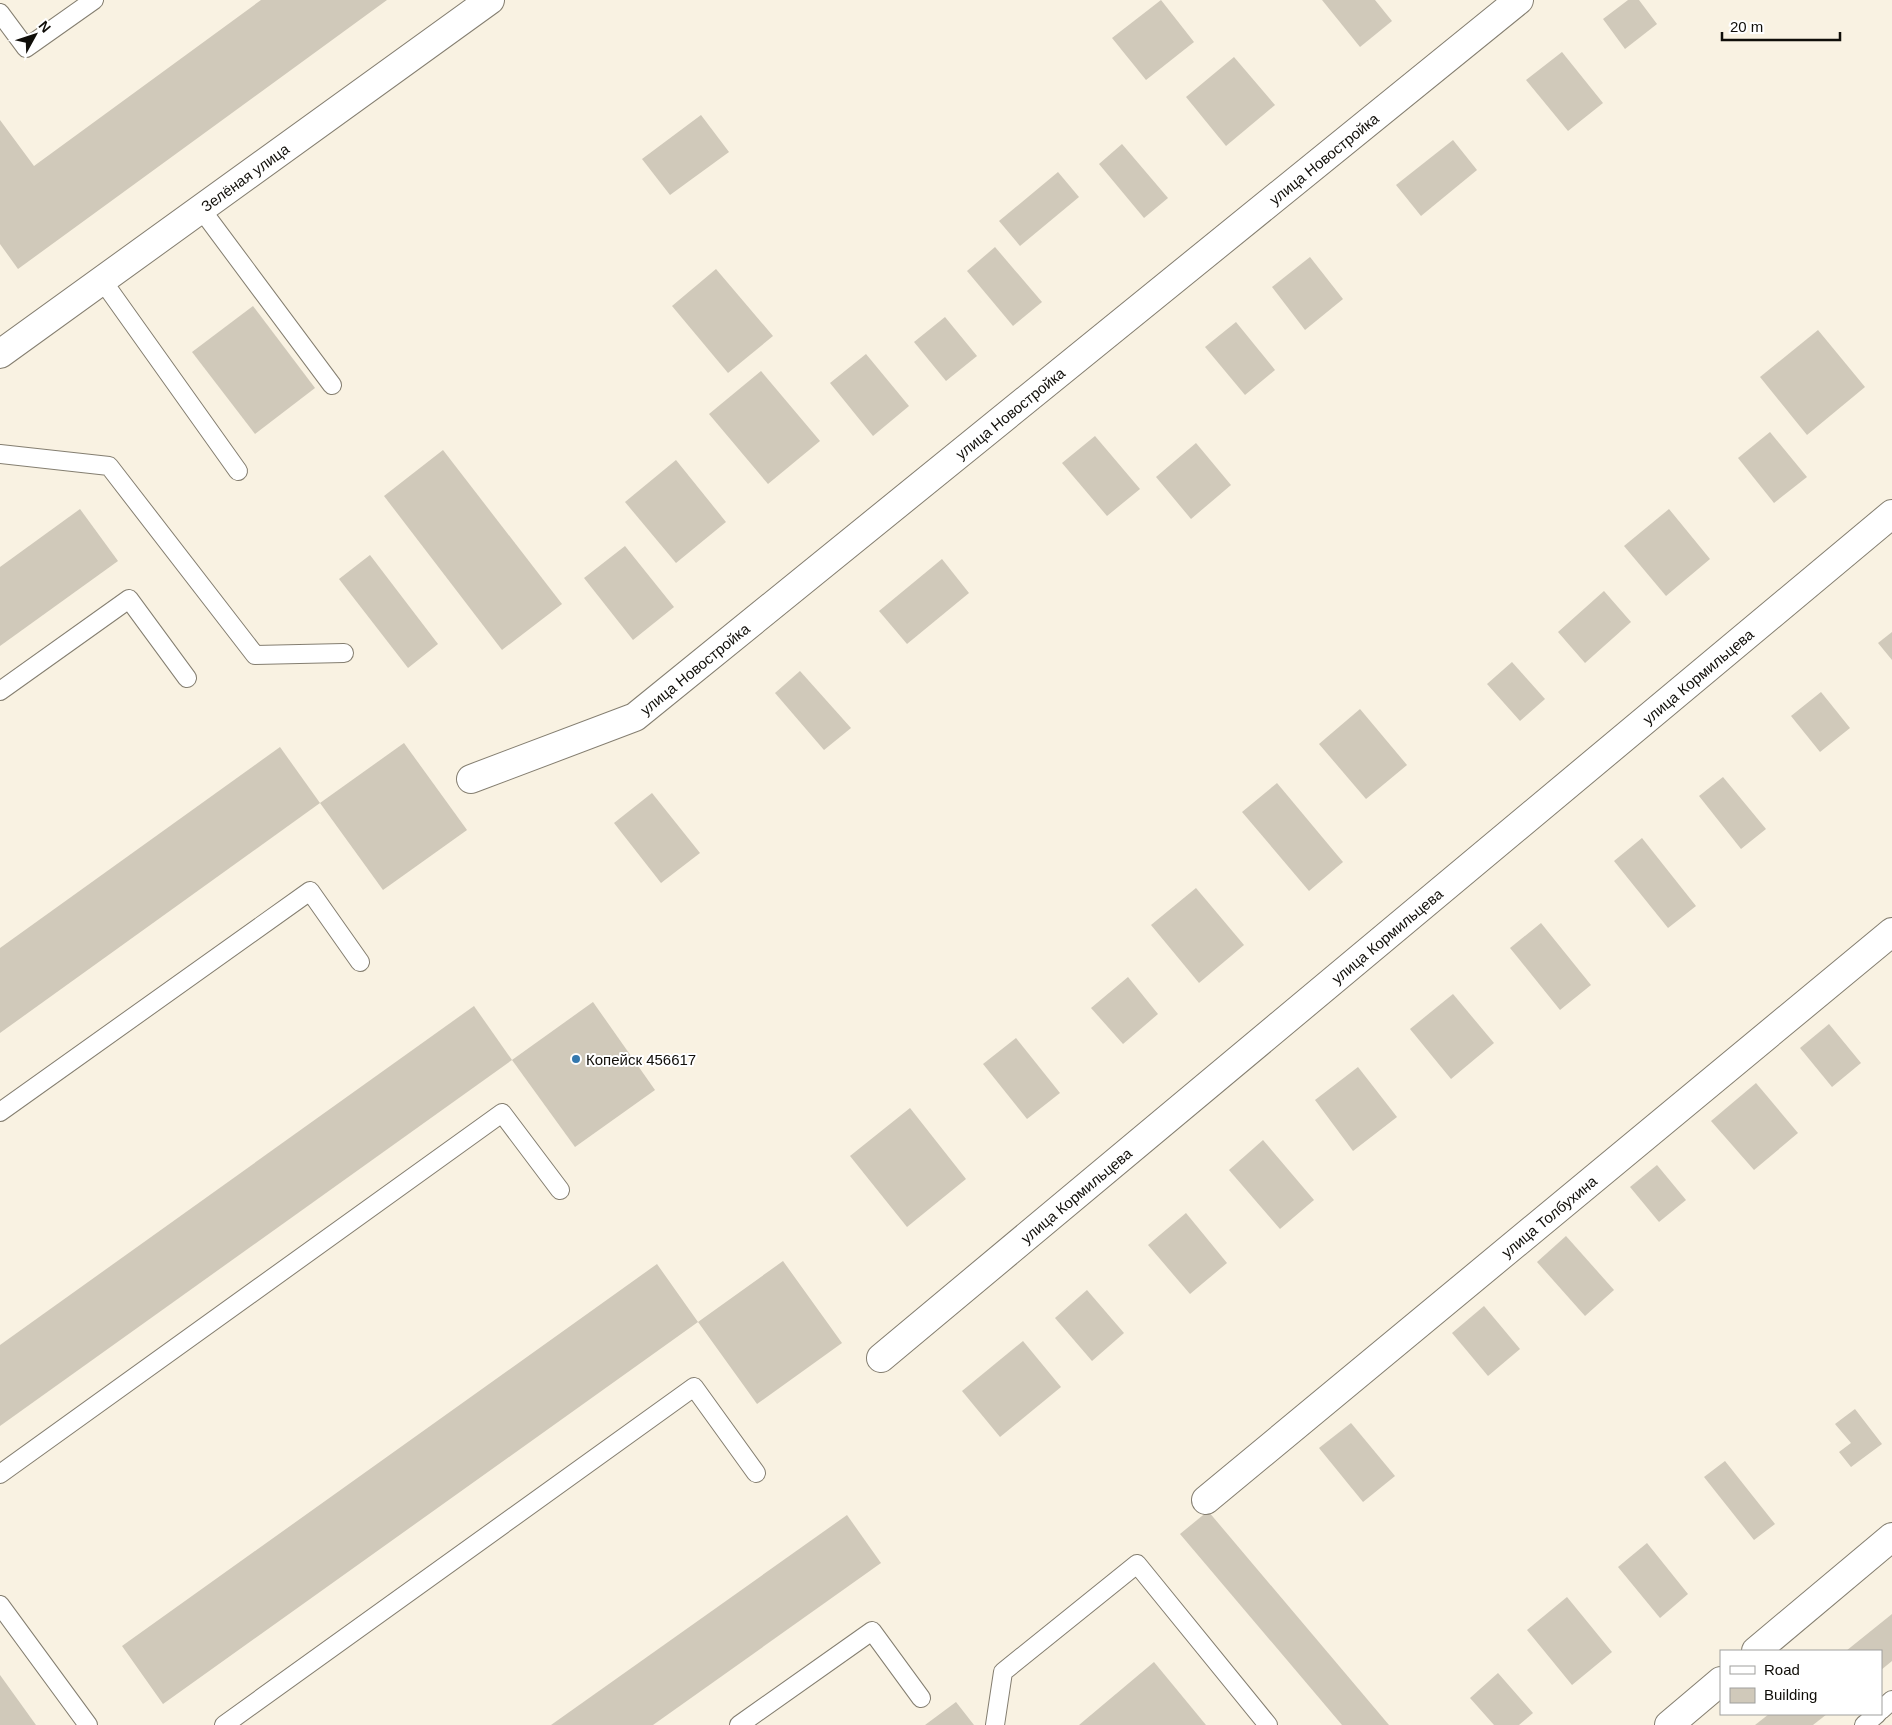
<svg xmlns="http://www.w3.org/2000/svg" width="1892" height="1725" viewBox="0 0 1892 1725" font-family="Arial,sans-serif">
<rect width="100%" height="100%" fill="#f9f2e2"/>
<g fill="#d0c9ba">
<path d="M261,0H387L18,269L0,244V120L34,166Z"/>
<path d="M1161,0L1194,42L1146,80L1112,38Z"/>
<path d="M1322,0H1375L1392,21L1360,47Z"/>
<path d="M1628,0H1639L1657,24L1625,49L1603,19Z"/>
<path d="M1562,52L1603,103L1568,131L1526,80Z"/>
<path d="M1234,57L1275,105L1226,146L1186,97Z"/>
<path d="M701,115L729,152L670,195L642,159Z"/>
<path d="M1453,140L1477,170L1421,216L1396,185Z"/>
<path d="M1122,144L1168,198L1144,218L1099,164Z"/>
<path d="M1058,172L1079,197L1020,246L999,221Z"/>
<path d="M995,247L1042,302L1013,326L967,271Z"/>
<path d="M1310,257L1343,299L1305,330L1272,287Z"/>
<path d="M716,269L773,336L728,373L672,306Z"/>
<path d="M253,306L315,388L255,434L192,352Z"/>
<path d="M945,317L977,356L946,381L914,342Z"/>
<path d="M1236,322L1275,370L1245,395L1205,347Z"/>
<path d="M1818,330L1865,387L1807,435L1760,377Z"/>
<path d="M866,354L909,406L873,436L830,383Z"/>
<path d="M761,371L820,441L768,484L709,414Z"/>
<path d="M1770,432L1807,477L1774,503L1738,458Z"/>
<path d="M1095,436L1140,489L1107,516L1062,463Z"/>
<path d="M1196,443L1231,485L1191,519L1156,477Z"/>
<path d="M443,450L562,604L502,650L384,496Z"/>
<path d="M676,460L726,522L676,563L625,502Z"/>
<path d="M80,509L118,561L0,646V567Z"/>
<path d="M1669,509L1710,559L1666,596L1624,546Z"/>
<path d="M625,546L674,607L633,640L584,578Z"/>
<path d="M370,555L438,644L408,668L339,579Z"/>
<path d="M942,559L969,593L907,644L879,611Z"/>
<path d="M1604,591L1631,622L1585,663L1558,632Z"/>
<path d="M1892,632V660L1878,643Z"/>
<path d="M1512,662L1545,699L1520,721L1487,684Z"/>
<path d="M800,671L851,728L824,750L775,693Z"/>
<path d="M1821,692L1850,728L1820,752L1791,716Z"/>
<path d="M1360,709L1407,765L1366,799L1319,744Z"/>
<path d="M404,743L467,830L383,890L320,803Z"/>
<path d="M280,747L320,803L0,1033V948Z"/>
<path d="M1723,777L1766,829L1741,849L1699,796Z"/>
<path d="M1277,783L1343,862L1309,891L1242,812Z"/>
<path d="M652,793L700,853L661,883L614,823Z"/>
<path d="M1642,838L1696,906L1668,928L1614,861Z"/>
<path d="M1196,888L1244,945L1199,983L1151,925Z"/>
<path d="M1541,923L1591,985L1560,1010L1510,948Z"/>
<path d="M1128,977L1158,1014L1123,1044L1091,1008Z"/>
<path d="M1453,994L1494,1043L1451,1079L1410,1029Z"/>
<path d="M593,1002L655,1090L575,1147L512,1060Z"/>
<path d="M474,1006L512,1060L0,1426V1345Z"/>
<path d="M1829,1024L1861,1063L1832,1087L1800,1048Z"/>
<path d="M1016,1038L1060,1093L1027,1119L983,1064Z"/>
<path d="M1358,1067L1397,1117L1353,1151L1315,1100Z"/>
<path d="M1756,1083L1798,1133L1754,1170L1711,1121Z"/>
<path d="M910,1108L966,1179L907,1227L850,1156Z"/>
<path d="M1263,1140L1314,1200L1280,1229L1229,1170Z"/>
<path d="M1657,1165L1686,1200L1659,1222L1630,1187Z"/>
<path d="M1186,1213L1227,1263L1190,1294L1148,1245Z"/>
<path d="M1566,1236L1614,1290L1585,1316L1537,1262Z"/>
<path d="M783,1261L842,1343L757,1404L698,1322L163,1704L122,1646L657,1264L698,1322Z"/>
<path d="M1087,1290L1124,1333L1092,1361L1055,1318Z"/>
<path d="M1484,1306L1520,1349L1488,1376L1452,1333Z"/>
<path d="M1023,1341L1061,1387L1000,1437L962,1391Z"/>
<path d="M1855,1409L1882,1444L1851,1467L1839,1452L1851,1443L1835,1424Z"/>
<path d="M1351,1423L1395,1476L1363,1502L1319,1448Z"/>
<path d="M1725,1461L1775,1524L1754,1540L1704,1477Z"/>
<path d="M1208,1511L1389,1725H1342L1180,1534Z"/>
<path d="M847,1515L881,1563L653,1725H551Z"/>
<path d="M1647,1543L1688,1594L1660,1618L1618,1567Z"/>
<path d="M1567,1597L1612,1652L1572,1685L1527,1630Z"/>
<path d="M1892,1614V1661L1881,1670V1651H1846Z"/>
<path d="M1154,1662L1206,1725H1079Z"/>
<path d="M1498,1673L1533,1713L1519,1725H1494L1470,1698Z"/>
<path d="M0,1675L36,1725H0Z"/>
<path d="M956,1702L974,1725H925Z"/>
<path d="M1769,1714H1827L1813,1725H1755Z"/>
</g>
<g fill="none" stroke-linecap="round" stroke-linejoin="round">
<g stroke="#847e70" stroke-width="20">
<g id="lane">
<path d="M0,13L26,48L94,0"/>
<path d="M201,209L332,385"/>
<path d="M102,280L238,471"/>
<path d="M0,454L109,466L255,655L344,653"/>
<path d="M0,691L129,599L187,678"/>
<path d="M0,1112L310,891L360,962"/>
<path d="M0,1474L502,1113L560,1190"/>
<path d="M0,1605L88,1725"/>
<path d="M1881,1710L1892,1700"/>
<path d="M224,1725L694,1387L756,1473"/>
<path d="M739,1725L872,1631L921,1698"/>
<path d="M995,1725L1003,1672L1137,1564L1268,1725"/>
<path d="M1864,1725L1877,1714"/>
</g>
</g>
<g stroke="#847e70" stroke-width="30">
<g id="street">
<path id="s1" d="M0,354L490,0"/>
<path id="s2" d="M471,779L635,717L1519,0"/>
<path id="s3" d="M881,1358L1892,514"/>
<path id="s4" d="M1206,1500L1892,932"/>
<path d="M1756,1651L1892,1537"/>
<path d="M1669,1725L1721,1681"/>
</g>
</g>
<use href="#lane" stroke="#fff" stroke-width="18"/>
<use href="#street" stroke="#fff" stroke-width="28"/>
</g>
<circle fill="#3478ae" stroke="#fff" stroke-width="2" cx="576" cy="1059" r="5"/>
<g text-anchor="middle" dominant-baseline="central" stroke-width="4" stroke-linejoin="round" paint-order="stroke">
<g font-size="15" fill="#100e09" stroke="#fff">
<text stroke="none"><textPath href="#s2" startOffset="1062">улица Новостройка</textPath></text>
<text stroke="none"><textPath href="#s1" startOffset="302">Зелёная улица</textPath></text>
<text stroke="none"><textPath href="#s2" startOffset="658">улица Новостройка</textPath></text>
<text stroke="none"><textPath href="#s2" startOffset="252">улица Новостройка</textPath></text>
<text stroke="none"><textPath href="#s3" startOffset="1064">улица Кормильцева</textPath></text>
<text stroke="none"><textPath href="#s3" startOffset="659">улица Кормильцева</textPath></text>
<text stroke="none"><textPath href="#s3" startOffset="254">улица Кормильцева</textPath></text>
<text stroke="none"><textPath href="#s4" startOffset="445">улица Толбухина</textPath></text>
</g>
<g font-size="15" fill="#100e09" stroke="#fff" text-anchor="start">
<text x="586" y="1059">Копейск 456617</text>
</g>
</g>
<rect x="1720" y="1650" width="162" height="65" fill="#ffffff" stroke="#9f9f9d"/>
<rect x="1730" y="1666" width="25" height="8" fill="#ffffff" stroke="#9f9f9d"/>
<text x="1764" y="1675" font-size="15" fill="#100e09">Road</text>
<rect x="1730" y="1688" width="25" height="15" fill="#d0c9ba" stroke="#9f9f9d"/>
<text x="1764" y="1700" font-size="15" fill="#100e09">Building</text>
<g transform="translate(35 35) rotate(50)" stroke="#ffffff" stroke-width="4" paint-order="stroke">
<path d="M0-4L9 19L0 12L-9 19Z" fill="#100e09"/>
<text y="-8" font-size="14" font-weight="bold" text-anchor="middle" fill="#100e09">N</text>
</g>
<path d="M1722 32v8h118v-8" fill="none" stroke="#100e09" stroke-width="2.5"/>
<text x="1730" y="32" font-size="15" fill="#100e09" stroke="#ffffff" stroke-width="4" paint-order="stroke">20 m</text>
</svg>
